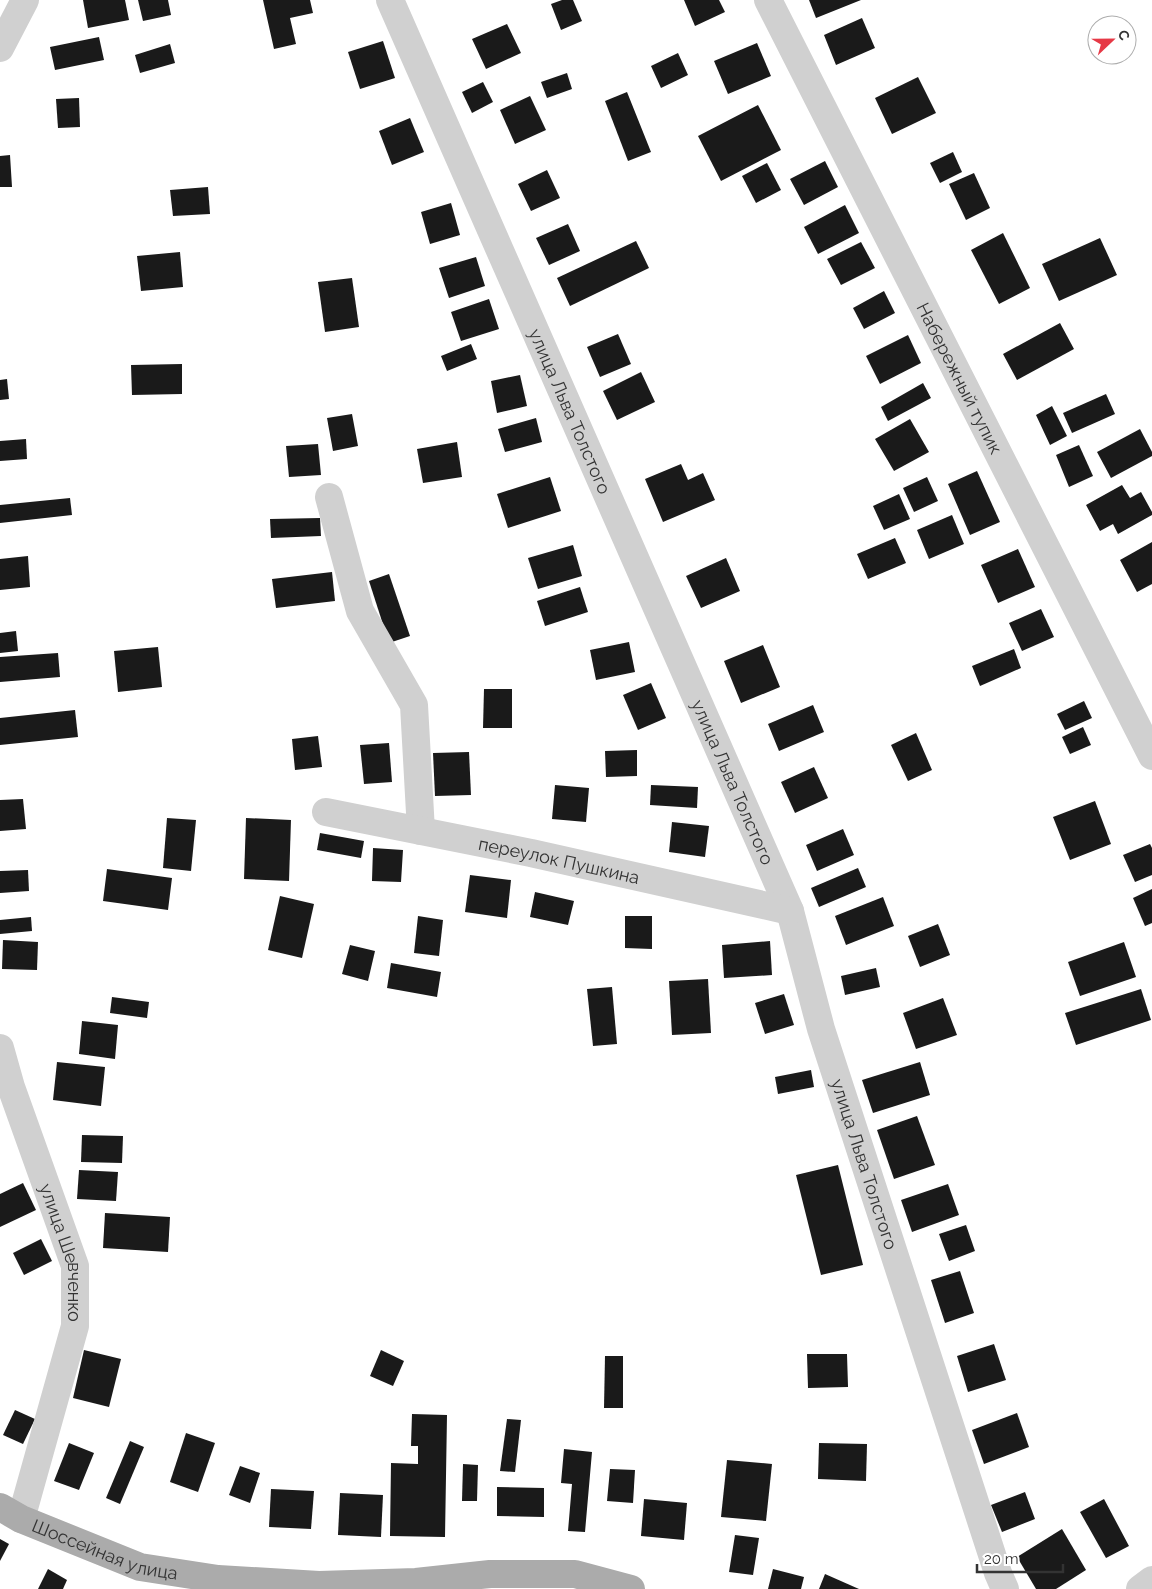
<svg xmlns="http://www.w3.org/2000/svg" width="1152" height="1589" viewBox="0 0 1152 1589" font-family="Raleway,sans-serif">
<rect width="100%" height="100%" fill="#fff"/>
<g fill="#1a1a1a">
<path d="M83,0H125L129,20L88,28Z"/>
<path d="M138,0H168L171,15L143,21Z"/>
<path d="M263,0H310L313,13L290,18L296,44L274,49Z"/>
<path d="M562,0H573L582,21L561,30L551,4Z"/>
<path d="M684,0H719L725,12L695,26Z"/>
<path d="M809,0H861L816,18Z"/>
<path d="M862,18L875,48L836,65L824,35Z"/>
<path d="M507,24L521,53L486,69L472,39Z"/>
<path d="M99,37L104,60L55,70L50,47Z"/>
<path d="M383,41L395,78L360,89L348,52Z"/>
<path d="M757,43L771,76L728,94L714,61Z"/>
<path d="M170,44L175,63L140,73L135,55Z"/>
<path d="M678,53L688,75L661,88L651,66Z"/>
<path d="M567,73L572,89L547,98L541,82Z"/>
<path d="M918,77L936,113L892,134L875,98Z"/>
<path d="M483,82L493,102L472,113L462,92Z"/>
<path d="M627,92L651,152L628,161L605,101Z"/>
<path d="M530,96L546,130L515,144L500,110Z"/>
<path d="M79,98L80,127L58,128L56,99Z"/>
<path d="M758,105L781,150L721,181L698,136Z"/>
<path d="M410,118L424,152L392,165L379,131Z"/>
<path d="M953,152L962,172L940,183L930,163Z"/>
<path d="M10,155L12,187H0V156Z"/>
<path d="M825,161L838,187L804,205L790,179Z"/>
<path d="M767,163L781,190L756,203L742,176Z"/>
<path d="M547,170L560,198L531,211L518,184Z"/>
<path d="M974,173L990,208L966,220L949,184Z"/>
<path d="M208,187L210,214L173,216L170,190Z"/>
<path d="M451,203L460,235L430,244L421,212Z"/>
<path d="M845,205L859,233L818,254L804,227Z"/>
<path d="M568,224L580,251L549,265L536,238Z"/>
<path d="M1003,233L1030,288L999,304L971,250Z"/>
<path d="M1100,238L1117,275L1059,301L1042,264Z"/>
<path d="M636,241L649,268L570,306L557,278Z"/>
<path d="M861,242L875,268L841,285L827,259Z"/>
<path d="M180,252L183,287L141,291L137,256Z"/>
<path d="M476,257L485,286L449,298L439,268Z"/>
<path d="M352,278L359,327L325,332L318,282Z"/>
<path d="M884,291L895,313L864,329L853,308Z"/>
<path d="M489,299L499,329L461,341L451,312Z"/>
<path d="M1060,323L1074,349L1017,380L1003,354Z"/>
<path d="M618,334L631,364L600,377L587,347Z"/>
<path d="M908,335L921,363L880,384L866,356Z"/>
<path d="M471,344L477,359L447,371L441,356Z"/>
<path d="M182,364V394L132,395L131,365Z"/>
<path d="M641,372L655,402L617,420L603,391Z"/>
<path d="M520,375L527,406L497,413L491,381Z"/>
<path d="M7,379L9,399L0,400V380Z"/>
<path d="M923,383L931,398L888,421L881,407Z"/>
<path d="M1106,394L1115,414L1072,433L1063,413Z"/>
<path d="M1052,406L1067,436L1050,445L1036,415Z"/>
<path d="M352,414L358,446L333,451L327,418Z"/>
<path d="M536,418L542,442L505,452L498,429Z"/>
<path d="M910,419L929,452L894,471L875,439Z"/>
<path d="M1140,429L1152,452V456L1111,478L1097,452Z"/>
<path d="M26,439L27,459L0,461V441Z"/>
<path d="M457,442L462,477L423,483L417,449Z"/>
<path d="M318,444L321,475L289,477L286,446Z"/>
<path d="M1079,445L1093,476L1069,487L1056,455Z"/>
<path d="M681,464L688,480L703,473L715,500L663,522L645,479Z"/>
<path d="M977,471L1000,522L970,535L948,484Z"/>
<path d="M550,477L561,511L508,528L497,494Z"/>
<path d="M927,477L938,501L914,512L903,488Z"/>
<path d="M1122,485L1130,498L1141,492L1152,512V515L1118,534L1113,524L1100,531L1086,505Z"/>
<path d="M899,494L910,519L884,530L873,506Z"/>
<path d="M70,498L72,515L0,523V505Z"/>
<path d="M952,515L964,544L929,559L917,530Z"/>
<path d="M320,518L321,536L271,538L270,519Z"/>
<path d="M895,538L906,563L868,579L857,554Z"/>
<path d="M1152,542V584L1137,592L1120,560Z"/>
<path d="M573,545L582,576L538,589L528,558Z"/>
<path d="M1018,549L1035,587L998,603L981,565Z"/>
<path d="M28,556L30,587L0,590V559Z"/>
<path d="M726,558L740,591L701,608L686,576Z"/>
<path d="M332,572L335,601L276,608L272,579Z"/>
<path d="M389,574L410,636L389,643L369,581Z"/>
<path d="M580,587L588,612L545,626L537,601Z"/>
<path d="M1041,609L1054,637L1022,651L1009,623Z"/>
<path d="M16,631L18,651L0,653V633Z"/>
<path d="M629,642L635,672L596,680L590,650Z"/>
<path d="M763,645L780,687L741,703L724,661Z"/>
<path d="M158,647L162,687L118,692L114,651Z"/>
<path d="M1014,649L1021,668L980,686L972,666Z"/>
<path d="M58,653L60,677L0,682V657Z"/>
<path d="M651,683L666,718L638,730L623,695Z"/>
<path d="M484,689H512V728H483Z"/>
<path d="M1084,701L1092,718L1065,730L1057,714Z"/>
<path d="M813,705L824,732L779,751L768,724Z"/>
<path d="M75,710L78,737L0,745V718Z"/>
<path d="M1083,727L1091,745L1070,754L1062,737Z"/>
<path d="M916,733L932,770L908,781L891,745Z"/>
<path d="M318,736L322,767L295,770L292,739Z"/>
<path d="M389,743L392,782L364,784L360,745Z"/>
<path d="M637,750V776L606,777L605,751Z"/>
<path d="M469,752L471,795L435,796L433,753Z"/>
<path d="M814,767L828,798L795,813L781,782Z"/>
<path d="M555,785L589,788L586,822L552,819Z"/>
<path d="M651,785L698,787L697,808L650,805Z"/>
<path d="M23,799L26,829L0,831V800Z"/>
<path d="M1095,801L1111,844L1070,860L1053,817Z"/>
<path d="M167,818L196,820L191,871L163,868Z"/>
<path d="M246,818L291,820L289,881L244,879Z"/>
<path d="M672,822L709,826L705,857L669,852Z"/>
<path d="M843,829L854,855L817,871L806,845Z"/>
<path d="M320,833L364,841L361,858L317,850Z"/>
<path d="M1150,844L1152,848V875L1135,882L1123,855Z"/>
<path d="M373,848L403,850L401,882L372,881Z"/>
<path d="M858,868L866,887L819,907L811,888Z"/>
<path d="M107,869L172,878L168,910L103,901Z"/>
<path d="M28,870L29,891L0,893V871Z"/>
<path d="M470,875L511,880L507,918L465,912Z"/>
<path d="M1152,889V923L1145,926L1133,898Z"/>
<path d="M535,892L574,901L568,925L530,917Z"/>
<path d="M280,896L314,904L302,958L268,950Z"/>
<path d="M883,897L894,926L846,945L835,916Z"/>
<path d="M418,916L443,920L439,956L414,953Z"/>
<path d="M625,916H652V949L625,948Z"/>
<path d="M31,917L32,931L0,934V920Z"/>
<path d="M938,924L950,955L920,967L908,936Z"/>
<path d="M3,940L38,942L37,970L2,969Z"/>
<path d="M770,941L772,975L724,978L722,945Z"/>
<path d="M1124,942L1136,977L1080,996L1068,962Z"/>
<path d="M350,945L375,951L368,981L342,974Z"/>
<path d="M391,963L441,972L437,997L387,988Z"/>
<path d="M876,968L880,987L845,995L841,976Z"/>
<path d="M708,979L711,1033L672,1035L669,981Z"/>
<path d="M612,987L617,1044L593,1046L587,989Z"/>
<path d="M1141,989L1151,1020L1076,1045L1065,1013Z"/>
<path d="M784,994L794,1025L765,1034L755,1003Z"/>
<path d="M112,997L149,1002L147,1018L110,1013Z"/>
<path d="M943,998L957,1035L916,1049L903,1013Z"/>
<path d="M82,1021L118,1025L115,1059L79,1054Z"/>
<path d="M57,1062L105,1067L101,1106L53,1100Z"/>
<path d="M920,1062L930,1095L873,1113L862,1080Z"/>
<path d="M811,1070L814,1087L778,1094L775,1077Z"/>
<path d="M917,1116L935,1165L894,1179L877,1130Z"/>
<path d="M82,1135L123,1136L122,1163L81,1162Z"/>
<path d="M838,1165L863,1265L821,1275L796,1175Z"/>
<path d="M79,1170L118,1172L116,1201L77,1199Z"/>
<path d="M23,1183L36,1210L0,1227V1194Z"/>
<path d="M948,1184L959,1215L912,1232L901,1200Z"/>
<path d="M105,1213L170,1217L168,1252L103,1248Z"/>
<path d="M966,1225L975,1251L949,1261L939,1234Z"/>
<path d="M41,1239L52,1261L24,1275L13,1253Z"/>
<path d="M960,1271L974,1313L945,1323L931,1280Z"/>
<path d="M994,1344L1006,1380L968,1392L957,1356Z"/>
<path d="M84,1350L121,1359L109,1407L73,1398Z"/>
<path d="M381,1350L404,1361L393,1386L370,1376Z"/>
<path d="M807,1354H847L848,1387L808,1388Z"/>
<path d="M605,1356H623V1408H604Z"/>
<path d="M15,1410L35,1419L23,1444L3,1435Z"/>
<path d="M1017,1413L1029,1447L984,1464L972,1430Z"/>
<path d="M412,1414L447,1415L445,1537L390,1536L391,1463L418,1464V1446H411Z"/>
<path d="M507,1419L521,1420L515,1472L500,1471Z"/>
<path d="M186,1433L215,1443L198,1492L170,1482Z"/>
<path d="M130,1441L144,1447L120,1504L106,1498Z"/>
<path d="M69,1443L94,1453L79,1490L54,1481Z"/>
<path d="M819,1443L867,1444L866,1481L818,1479Z"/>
<path d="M564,1449L592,1452L585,1532L568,1531L572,1484L561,1483Z"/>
<path d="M727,1460L772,1464L766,1521L721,1517Z"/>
<path d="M463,1464L478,1465L477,1501H462Z"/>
<path d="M240,1466L260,1473L250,1503L229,1495Z"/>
<path d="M610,1469L635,1470L633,1503L607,1501Z"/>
<path d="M497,1487L544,1488V1517L497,1516Z"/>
<path d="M271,1489L314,1491L311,1529L269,1527Z"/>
<path d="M1025,1492L1035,1519L1002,1532L991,1505Z"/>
<path d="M340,1493L383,1495L381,1537L338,1535Z"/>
<path d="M644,1499L687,1503L684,1540L641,1536Z"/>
<path d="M1104,1499L1129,1546L1106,1558L1080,1512Z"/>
<path d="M1062,1529L1086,1570L1056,1589H1036L1017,1557Z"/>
<path d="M735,1535L759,1538L753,1575L729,1572Z"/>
<path d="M0,1539L9,1544L0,1561Z"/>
<path d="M48,1569L67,1580L63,1589H38Z"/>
<path d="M773,1569L804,1577L801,1589H768Z"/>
<path d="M825,1574L859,1589H819Z"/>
</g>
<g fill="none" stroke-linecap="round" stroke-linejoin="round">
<g stroke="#d0d0d0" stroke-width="28">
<path id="s1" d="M390,0L790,911L821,1029L998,1573L1005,1589"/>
<path id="s2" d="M768,0L1152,756"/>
<path d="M0,48L25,0"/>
<path d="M329,497L360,611L414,705L421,831"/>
<path id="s3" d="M326,812L531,853L790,911"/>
<path id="s4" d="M0,1048L11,1087L75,1266V1326L21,1519"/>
<path d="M1140,1589L1152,1580"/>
</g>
<path stroke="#ababab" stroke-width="28" id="s5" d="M0,1507L21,1519L140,1567L218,1579L319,1585L416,1582L490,1574H575L631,1589"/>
</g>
<g text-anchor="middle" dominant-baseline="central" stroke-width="5" stroke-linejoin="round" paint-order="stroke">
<g font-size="18" fill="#333" stroke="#fff">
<text stroke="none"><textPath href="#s2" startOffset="424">Набережный тупик</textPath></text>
<text stroke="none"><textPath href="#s1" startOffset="449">улица Льва Толстого</textPath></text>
<text stroke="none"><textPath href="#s1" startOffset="854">улица Льва Толстого</textPath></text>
<text stroke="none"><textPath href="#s3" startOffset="238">переулок Пушкина</textPath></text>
<text stroke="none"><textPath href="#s1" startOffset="1259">улица Льва Толстого</textPath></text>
<text stroke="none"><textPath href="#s4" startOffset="215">улица Шевченко</textPath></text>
<text stroke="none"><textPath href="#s5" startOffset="114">Шоссейная улица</textPath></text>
</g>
</g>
<g transform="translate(1112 40) rotate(68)"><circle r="24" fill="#ffffff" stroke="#adadad"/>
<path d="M0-4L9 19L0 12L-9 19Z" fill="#e63946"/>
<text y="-8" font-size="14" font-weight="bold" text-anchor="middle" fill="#333333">С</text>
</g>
<path d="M977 1564v8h86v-8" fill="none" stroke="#333333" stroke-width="2.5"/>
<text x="984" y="1564" font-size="15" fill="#333333" stroke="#ffffff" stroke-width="4" paint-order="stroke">20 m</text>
</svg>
